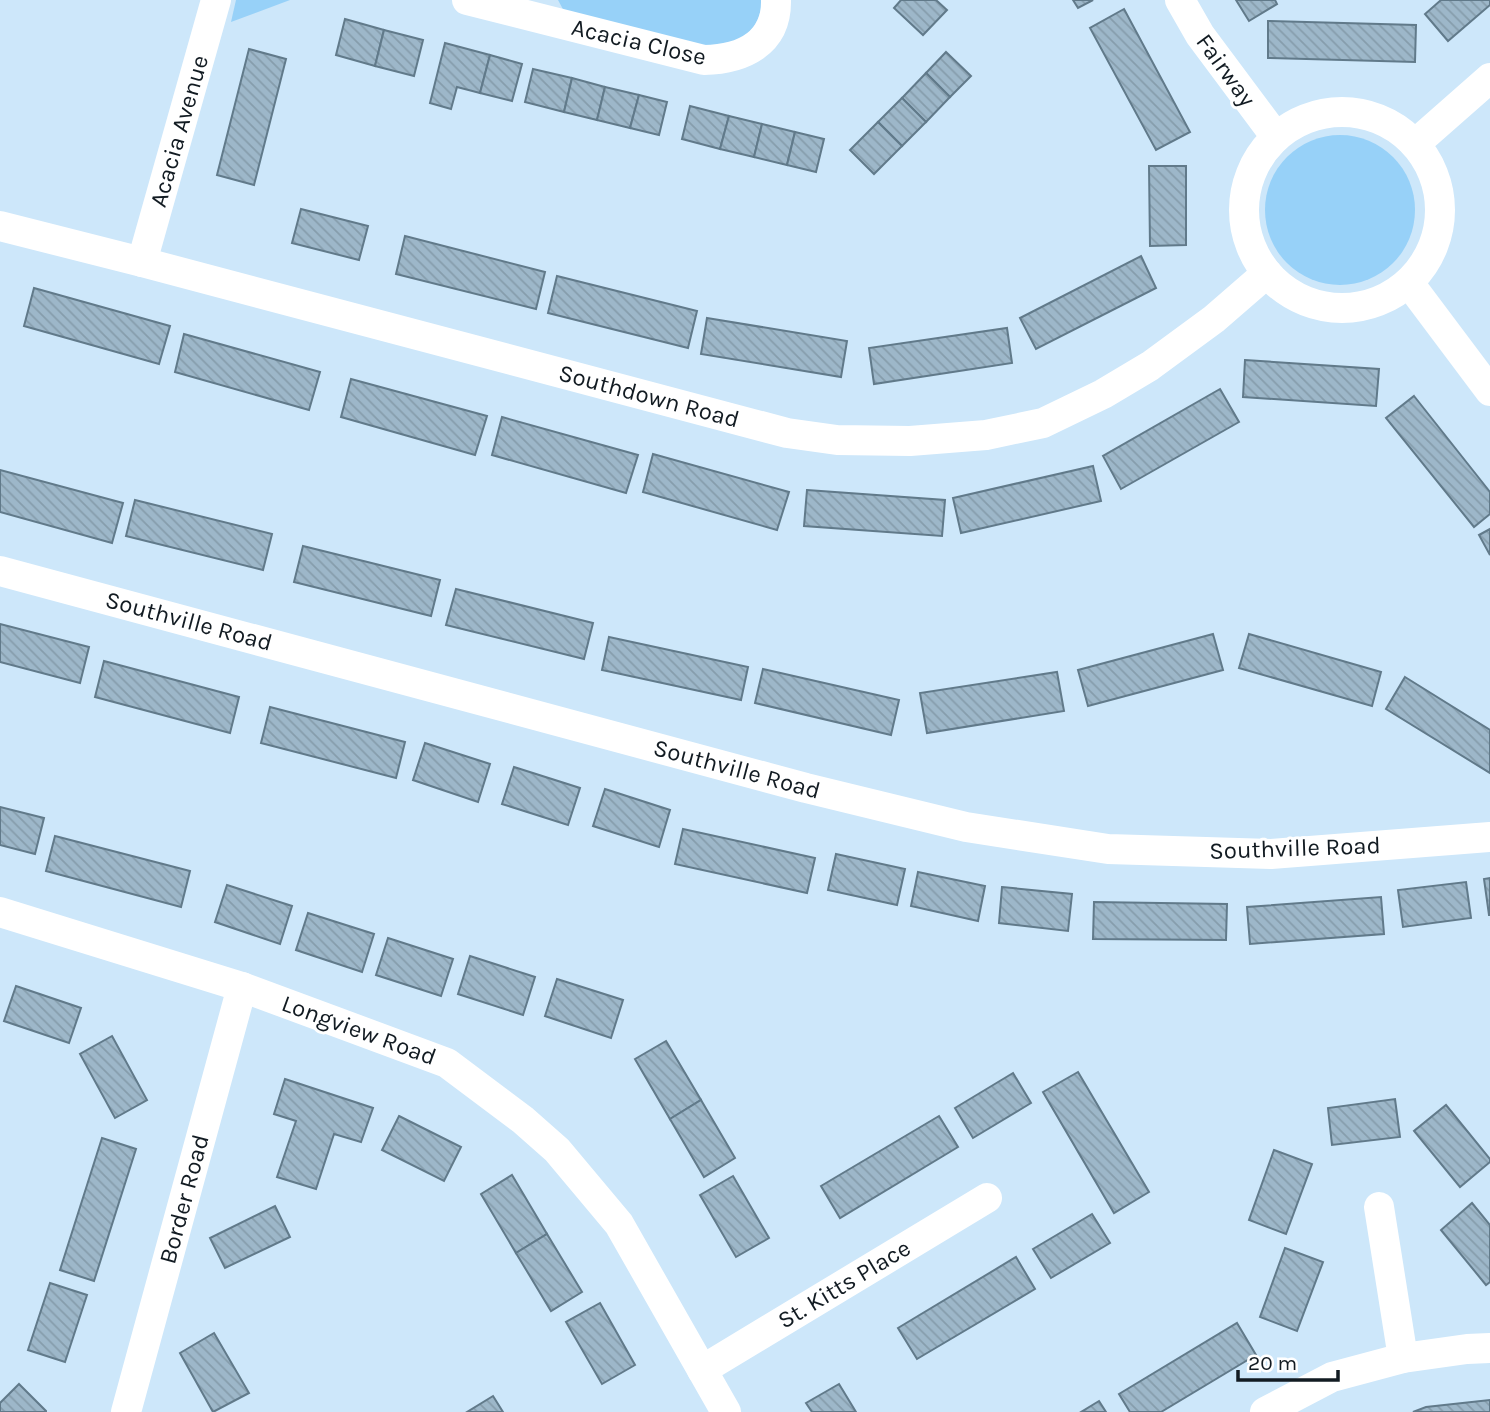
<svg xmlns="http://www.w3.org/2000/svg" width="1490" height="1412" viewBox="0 0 1490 1412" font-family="Karla,sans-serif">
<defs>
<pattern id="building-back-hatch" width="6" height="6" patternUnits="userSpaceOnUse" patternTransform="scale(1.75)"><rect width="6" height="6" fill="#9db7c9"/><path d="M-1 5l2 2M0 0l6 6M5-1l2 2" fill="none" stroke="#869dac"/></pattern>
</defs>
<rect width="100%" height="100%" fill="#cde7fa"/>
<g fill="#97d1f8">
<path d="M236,0H290L231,22Z"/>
<path d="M558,0H763C758,31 746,36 721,53L565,13Z"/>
<circle cx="1340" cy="210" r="75"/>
</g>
<g fill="url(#building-back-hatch)" stroke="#617a8a" stroke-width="2">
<path d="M901,0H936L947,10L923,35L894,8Z"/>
<path d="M1073,0H1093L1078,8Z"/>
<path d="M1236,0H1275L1277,4L1249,21Z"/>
<path d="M1441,0H1490V5L1448,41L1425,14Z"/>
<path d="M1124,9L1190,132L1156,150L1090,28Z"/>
<path d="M345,19L384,30L375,66L336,55Z"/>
<path d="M1268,21L1416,25L1415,62L1268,58Z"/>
<path d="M384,30L423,40L414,76L375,66Z"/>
<path d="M445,43L490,55L480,93L457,87L451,109L430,103Z"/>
<path d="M249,49L286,59L254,185L217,175Z"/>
<path d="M946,52L971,76L950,97L926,73Z"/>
<path d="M490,55L522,64L512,101L480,93Z"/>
<path d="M533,69L572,78L564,112L525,102Z"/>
<path d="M926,73L950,97L926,122L902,98Z"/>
<path d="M572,78L605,87L597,120L564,112Z"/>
<path d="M605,87L639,95L630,128L597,120Z"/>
<path d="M639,95L667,102L659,135L630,128Z"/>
<path d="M902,98L926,122L902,146L878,122Z"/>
<path d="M690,106L729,116L720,149L682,139Z"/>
<path d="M729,116L762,124L754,157L720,149Z"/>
<path d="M878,122L902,146L874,174L850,150Z"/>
<path d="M762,124L795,132L787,165L754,157Z"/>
<path d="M795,132L824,139L816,172L787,165Z"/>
<path d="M1149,166H1186V245L1150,246Z"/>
<path d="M301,209L368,226L359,260L292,243Z"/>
<path d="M405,236L545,272L536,309L396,274Z"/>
<path d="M1141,256L1156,288L1036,349L1020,318Z"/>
<path d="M557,276L697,311L688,348L548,313Z"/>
<path d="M34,288L170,326L159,364L24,326Z"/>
<path d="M707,318L847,341L841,377L701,354Z"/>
<path d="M1007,328L1012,363L874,384L869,348Z"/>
<path d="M184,334L320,372L309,410L175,372Z"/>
<path d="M1245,360L1379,369L1376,406L1243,397Z"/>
<path d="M351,379L487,416L475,455L341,417Z"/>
<path d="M1220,389L1239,422L1121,489L1103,456Z"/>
<path d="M1414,396L1490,492V514L1474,527L1386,418Z"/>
<path d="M502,417L638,455L626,493L492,455Z"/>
<path d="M653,454L789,492L777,530L643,492Z"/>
<path d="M1093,466L1101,501L961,533L953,498Z"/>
<path d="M0,470L123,503L112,543L0,512Z"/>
<path d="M807,490L945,500L942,536L804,526Z"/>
<path d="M135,500L272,534L263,570L126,536Z"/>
<path d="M1490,529V555L1479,535Z"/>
<path d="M303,546L440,580L431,616L294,582Z"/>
<path d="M456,589L593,623L584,659L446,625Z"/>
<path d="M0,624L89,647L80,683L0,662Z"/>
<path d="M1213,634L1223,670L1088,706L1078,670Z"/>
<path d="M1249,634L1381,672L1372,706L1239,668Z"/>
<path d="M609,637L748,667L741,700L602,670Z"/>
<path d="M104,661L239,697L230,733L95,697Z"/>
<path d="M763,669L899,700L891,735L755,703Z"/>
<path d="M1057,672L1064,711L927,733L920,693Z"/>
<path d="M1405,677L1490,730V773L1386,709Z"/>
<path d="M270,707L405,742L396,778L261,743Z"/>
<path d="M425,743L490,764L478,802L413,780Z"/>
<path d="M514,767L580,788L568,825L502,804Z"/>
<path d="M605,789L670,810L659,847L593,826Z"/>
<path d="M0,807L44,818L35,854L0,845Z"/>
<path d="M683,829L815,858L807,893L675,864Z"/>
<path d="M55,836L190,871L181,907L46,871Z"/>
<path d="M836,854L905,869L897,905L828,890Z"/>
<path d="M918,872L985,886L978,921L911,906Z"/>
<path d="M1490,878V915H1489L1484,879Z"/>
<path d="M1466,882L1471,918L1403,927L1398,890Z"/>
<path d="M227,885L292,906L280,944L215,922Z"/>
<path d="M1002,887L1072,894L1068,931L999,923Z"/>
<path d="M1381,897L1384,934L1250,944L1247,907Z"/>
<path d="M1094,902L1227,904L1226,940L1093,939Z"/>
<path d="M308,913L374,934L362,972L296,950Z"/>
<path d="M388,938L453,959L441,996L376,975Z"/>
<path d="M470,956L535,977L523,1015L458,994Z"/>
<path d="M557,979L623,1000L611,1038L545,1016Z"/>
<path d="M16,986L81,1008L69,1043L4,1021Z"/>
<path d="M112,1036L147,1100L115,1118L80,1054Z"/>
<path d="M666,1041L701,1100L670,1119L635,1059Z"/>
<path d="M1078,1072L1149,1192L1114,1213L1043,1092Z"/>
<path d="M1013,1073L1031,1103L973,1138L955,1108Z"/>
<path d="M285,1079L373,1108L361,1142L334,1134L316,1189L277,1177L296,1121L274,1114Z"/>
<path d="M1395,1099L1400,1137L1332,1145L1328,1108Z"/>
<path d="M701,1100L735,1158L704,1177L670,1119Z"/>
<path d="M1446,1105L1490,1159V1162L1460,1187L1414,1131Z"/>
<path d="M399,1116L461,1147L444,1181L382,1150Z"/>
<path d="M939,1116L958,1147L840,1218L821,1186Z"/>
<path d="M102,1138L136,1149L94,1281L60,1270Z"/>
<path d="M1274,1150L1312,1164L1286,1234L1249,1220Z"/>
<path d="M512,1175L547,1234L516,1253L481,1194Z"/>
<path d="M733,1176L769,1238L736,1257L700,1195Z"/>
<path d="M1472,1203L1490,1225V1282L1486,1285L1441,1230Z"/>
<path d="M275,1206L290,1237L225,1268L210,1238Z"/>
<path d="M1092,1214L1110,1243L1051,1278L1033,1249Z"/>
<path d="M547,1234L582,1292L551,1311L516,1253Z"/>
<path d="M1285,1248L1323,1262L1297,1331L1260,1317Z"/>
<path d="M1016,1257L1035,1289L917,1359L898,1328Z"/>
<path d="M50,1283L87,1295L65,1362L28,1350Z"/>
<path d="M600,1303L635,1365L602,1384L566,1322Z"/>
<path d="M1237,1323L1256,1355L1161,1412H1130L1119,1394Z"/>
<path d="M214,1333L249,1393L213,1412L180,1353Z"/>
<path d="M19,1384L46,1411V1412H0V1403Z"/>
<path d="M839,1384L856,1412H812L806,1403Z"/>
<path d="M493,1396L503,1412H467Z"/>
<path d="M1490,1400V1412H1413L1426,1407Z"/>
<path d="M1099,1401L1106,1412H1081Z"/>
</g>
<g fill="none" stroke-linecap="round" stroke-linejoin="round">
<g stroke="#fff" stroke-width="30">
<path d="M467,0L704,60C742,59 777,44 776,0"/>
<path d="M1180,0L1200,35L1276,137"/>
<circle cx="1342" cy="210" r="98"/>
<path d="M1415,144L1490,78"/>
<path d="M0,226L142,262L787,433L837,440L910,441L986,435L1043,423L1103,394L1150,366L1214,319L1267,273"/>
<path d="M142,262L216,0"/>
<path d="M1409,283L1490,391"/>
<path d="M0,571L806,788L966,827L1108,849L1271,854L1490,837"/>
<path d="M0,912L242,987L447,1063L523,1120L557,1150L619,1224L726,1412"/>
<path d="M1379,1207L1403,1358"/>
<path d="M702,1370L987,1198"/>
<path d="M126,1412L242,987"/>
<path d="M1265,1412L1332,1377L1403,1358L1467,1349L1490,1348"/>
</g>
</g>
<g text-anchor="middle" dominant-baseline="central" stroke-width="6" stroke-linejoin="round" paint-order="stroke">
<g font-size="24" fill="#121b22" stroke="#fff">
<text transform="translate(639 42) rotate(13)">Acacia Close</text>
<text transform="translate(1226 70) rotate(54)">Fairway</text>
<text transform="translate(179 131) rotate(-74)">Acacia Avenue</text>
<text transform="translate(649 396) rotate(15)">Southdown Road</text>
<text transform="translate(189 621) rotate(15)">Southville Road</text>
<text transform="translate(737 769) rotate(15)">Southville Road</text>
<text transform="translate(1295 848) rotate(-2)">Southville Road</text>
<text transform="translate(359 1030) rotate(20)">Longview Road</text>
<text transform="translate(184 1199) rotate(-75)">Border Road</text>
<text transform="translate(844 1284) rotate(-31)">St. Kitts Place</text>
</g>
</g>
<path d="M1238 1370v10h100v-10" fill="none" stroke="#121b22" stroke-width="3.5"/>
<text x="1248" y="1370" font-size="21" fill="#121b22" stroke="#ffffff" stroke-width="5" paint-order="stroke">20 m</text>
</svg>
